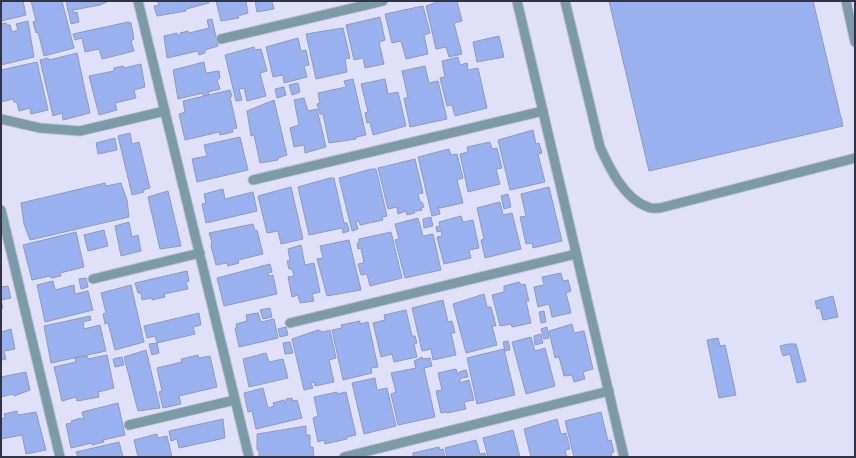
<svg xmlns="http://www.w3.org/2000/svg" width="856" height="458" viewBox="0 0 856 458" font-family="'Asap Condensed',sans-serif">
<rect width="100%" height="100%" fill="#e1e0f9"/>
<g fill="#99b1ee" stroke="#8c9bbf">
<path d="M1,1H23L26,15L1,21Z"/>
<path d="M31,1H62L74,48L44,56L38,32L36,33L33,22L36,21Z"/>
<path d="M66,1H109L100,5L73,10V13L77,12L79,22L71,24Z"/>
<path d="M157,1H208L209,3L186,9V11L157,16L154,6L159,5Z"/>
<path d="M216,1H246L248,13L238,16L239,18L221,21Z"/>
<path d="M255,1H272L274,9L257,12Z"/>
<path d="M440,1H457L462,21L454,23L462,54L449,57L446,47L436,49L426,6Z"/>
<path d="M609,1H813L843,126L649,171Z"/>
<path d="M423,6L430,33L424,35L428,54L406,59L401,41L392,43L385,14Z"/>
<path d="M380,17L385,40L379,42L384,64L365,68L363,58L354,60L346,25Z"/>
<path d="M212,19L218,46L205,50V53L199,55L198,51L167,58L164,36L177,33L178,36L180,35V33L188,31L189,33L209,28L207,20Z"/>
<path d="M28,21L34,57L1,65V24L6,23L7,25H10L12,32L18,30L16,24Z"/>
<path d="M128,22L131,23L134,39L131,41L134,51L102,59L99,49L85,52L82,38L75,40L73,34Z"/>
<path d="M343,28L350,58L345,59L347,72L316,79L306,34Z"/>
<path d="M499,36L504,57L477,62L473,42Z"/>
<path d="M298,38L301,51L306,50L309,65L304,66L307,77L284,83L283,75L273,77L266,47Z"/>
<path d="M254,47L255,50L261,49L267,71L260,73L266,96L247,101L244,88L239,89L242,100L236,101L225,55Z"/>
<path d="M77,53L90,113L63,120L62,113L53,116L40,60L48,58L49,60Z"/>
<path d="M458,57L460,65L467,63L468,70L478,68L487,108L455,116L452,105L447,106L440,78L445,77L442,61Z"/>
<path d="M37,62L48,110L31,114L30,108L19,111L17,102H14L13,99L1,102V70Z"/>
<path d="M204,62L206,73L219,71L220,78L217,80L220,89L208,92L209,95L203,96V93L178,99L173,70Z"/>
<path d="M141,64L145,87L134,90L136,98L115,103L117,110L99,115L89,76L114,71V68L123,66L124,68Z"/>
<path d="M425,66L429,83L438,81L447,119L410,127L404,98H408L402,71Z"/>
<path d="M353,79L366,135L356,137V139L329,143L323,114H320L317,104L320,103L318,93L346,87L344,81Z"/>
<path d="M385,79L388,94L398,92L406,126L373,135L370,122L367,123L365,113L368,112L361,84Z"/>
<path d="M298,83L300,92L292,95L289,85Z"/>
<path d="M284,87L286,95L277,98L275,89Z"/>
<path d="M230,90L232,96L230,97L237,128L232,129L233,132L220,135L219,132L185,140L179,114L185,112L183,101Z"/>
<path d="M304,98L308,111L317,109L326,147L305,153L304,145L294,147L290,128L299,125L294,100Z"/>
<path d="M274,100L287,155L278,158V160L260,163L254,135L251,136L247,111Z"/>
<path d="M533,130L536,144L539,143L542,153L538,154L545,182L510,190L498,140Z"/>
<path d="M130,133L132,144L139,142L150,188L143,190L144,192L132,195L118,136Z"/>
<path d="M240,137L248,170L197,182L192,159L207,156L204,145Z"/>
<path d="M115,138L117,150L98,154L96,143Z"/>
<path d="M490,142L492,149L497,148L502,168L496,169L500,184L468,192L460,154L468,152L467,147Z"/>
<path d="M449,149L451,155L457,154L463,178L457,180L463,203L440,208L438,206L440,214L432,216L418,157Z"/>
<path d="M415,159L423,193L418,194L420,202H422L424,207L421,208L422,210L416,211L414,210L415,213L407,215L406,211L398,214L397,207L388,209L378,168Z"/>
<path d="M371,169H376L387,216L382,217L383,220L360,225L359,221L356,222L358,229L352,231L339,178Z"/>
<path d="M330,178H334L344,223H347L349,231L343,233L342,228L309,235L298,187Z"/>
<path d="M105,183L106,186L121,183L127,200L129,217L30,240L24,224L21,203Z"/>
<path d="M291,187L303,239L281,244L278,231L267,233L258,196Z"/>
<path d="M549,187L562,241L533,248L532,243L526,244L520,217L526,216L521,194Z"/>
<path d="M223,189L225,199L253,192L257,211L206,223L202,204L206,203L204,194Z"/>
<path d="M168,191L181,246L160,249L148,197Z"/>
<path d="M508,194L511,207L504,209L501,196Z"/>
<path d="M500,202L503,215L512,213L521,249L485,258L481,240L484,239L477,208Z"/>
<path d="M461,216L463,222L473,220L479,248L469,250L471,258L444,264L437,237L442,236L441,231L437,232L436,227L440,226L439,222Z"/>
<path d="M431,217L433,226L424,228L423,219Z"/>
<path d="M418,218L423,236L433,234L441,270L405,278L395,240L399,239L395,224Z"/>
<path d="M129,222L132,237L138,235L141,251L121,256L115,226Z"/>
<path d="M253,224L255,231L257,230L263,254L238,260L239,263L228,266L227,263L216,265L211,246L212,242L209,233Z"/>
<path d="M104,230L108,246L88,251L84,235Z"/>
<path d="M76,232L84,267L60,273L61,276L51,278L50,276L32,280L23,245Z"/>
<path d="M391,232L402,278L370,286L367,274L361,275L358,264L364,263L361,248L358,249L357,243H359V239Z"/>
<path d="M349,240L361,290L327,296L317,259L323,258L320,246Z"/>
<path d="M301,245L305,265L314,263L320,292L312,294L314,301L300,303L298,295L292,297L288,277L294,276L292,269H289L287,261H290L288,249Z"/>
<path d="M270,264L272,272L268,273L269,276L273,275L277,294L224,306L217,278Z"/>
<path d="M187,271L189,281L186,282L188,289L164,294L165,297L152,300V298L142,300L141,293H138L135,283Z"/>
<path d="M561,273L563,281L568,280L571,291L566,293L571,313L552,317L549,304L538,307L534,287L544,285L542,277Z"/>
<path d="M86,278L88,287L81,289L79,279Z"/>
<path d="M53,281L55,290L74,285L75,294L88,291L93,310L45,322L37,285Z"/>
<path d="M519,282L522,285L525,284L529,301H526L531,323L512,327L511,324L500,326L492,295L504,292V286Z"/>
<path d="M131,285L144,342L115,350L108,323L105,324L103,314L106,313L101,293Z"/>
<path d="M8,286L11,298L1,300L3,308L1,309V287Z"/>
<path d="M484,294L487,307H491L496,326H492L497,345L466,353L453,304Z"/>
<path d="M833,296L838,317L823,320L820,308L817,309L815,301Z"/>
<path d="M443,300L448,322L452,321L455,333H451L456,355L433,360L431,349L422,351L412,308Z"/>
<path d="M270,308L272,317L263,319L260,310Z"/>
<path d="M406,310L412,336H415L417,343L414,344L417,357L394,362L392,354L381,357L373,323L385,320L384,315Z"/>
<path d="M544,311L546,322L541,323L539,312Z"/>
<path d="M199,313L201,325L193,327L195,334L157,343L159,353L152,355L149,344L157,343L155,336L147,338L144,326Z"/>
<path d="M258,313L261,322L274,319L278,338L239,347L235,328H237L236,324L247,321L246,315Z"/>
<path d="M90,316L91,320L83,322L84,329L100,325L106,351L51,363L44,326Z"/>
<path d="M360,321V324L368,322L378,367L371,368L372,373L343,380L332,330L342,328L341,325Z"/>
<path d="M572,324L574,333L584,331L593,369L583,372L585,379L574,382L572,375L564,376L559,357L555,358L549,331Z"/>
<path d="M286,327L288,335L280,337L278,329Z"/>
<path d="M547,327L549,338L544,339L541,329Z"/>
<path d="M11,329L15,349L4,351L6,359L1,360V332Z"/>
<path d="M318,330L323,332L330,330L336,358L329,360L334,382L315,386L314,382L311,383L313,388L304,390L292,339Z"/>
<path d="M541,334L543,343L535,345L534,336Z"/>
<path d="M531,337L535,351L545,348L555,386L526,394L512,342Z"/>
<path d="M718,338L720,346L725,345L736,395L719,398L707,340Z"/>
<path d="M508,341L510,350L505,351L503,342Z"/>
<path d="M290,342L293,353L285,354L283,343Z"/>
<path d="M788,344H796L806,381L797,383L790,354L783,356L780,346Z"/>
<path d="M504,349L515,395L477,404L467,358Z"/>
<path d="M146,350L160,408L138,411L124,357Z"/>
<path d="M266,353L269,362L283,359L288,378L249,387L243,359Z"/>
<path d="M107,355L114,388L98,392L99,397L77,401L76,397L62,401L54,367L76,362L75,358L87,356L88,359Z"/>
<path d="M198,355L199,358L210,356L217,387L179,396L181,404L163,408L159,392L162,391L157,368L182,362L181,359Z"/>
<path d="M122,357L124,365L115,367L113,359Z"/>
<path d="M422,357L423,359L430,358L432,366L424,368L435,417L398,425L391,394L396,392L391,373L416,368L414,361Z"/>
<path d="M456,369L458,375L459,374V372L466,370L468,377L461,378L459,383L469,380L474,400L464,402L466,409L447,413V412L441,413L436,391L442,390L438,373Z"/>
<path d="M26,372L30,390L14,396L13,394L1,397V377Z"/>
<path d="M375,378L377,390L387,388L396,426L364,434L352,383Z"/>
<path d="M263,388L268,408L274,406L273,403L284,400L285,403H286V399L292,398V401L297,400L302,418L256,429L252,411L248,412L244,393Z"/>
<path d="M337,392V394L346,392L356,435L347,437V439L325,444L324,440L318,442L313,418L318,416L314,397Z"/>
<path d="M118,403L125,435L103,440L104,442L92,445V443L71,448L66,424L72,423L71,421L81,418L84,420L82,412Z"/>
<path d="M17,411L18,415L36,412L46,450L26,454L22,435L1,439V419L5,418L4,414Z"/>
<path d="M601,412L608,441L611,440L614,452L611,453L612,457H574L565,421Z"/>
<path d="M223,419L225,438L179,448L177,439L171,441L169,431Z"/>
<path d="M557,419L561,434L566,433L570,449L565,450L567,457H531L524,429Z"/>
<path d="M306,426V435H310V447H313L314,457H259V450H257V434Z"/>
<path d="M513,430L520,457H488L483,438Z"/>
<path d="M157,434L158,438L167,436L172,457H138L134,440Z"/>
<path d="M476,440L480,454L485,453L486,457H447L445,448Z"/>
<path d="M119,442L123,457H78L76,452Z"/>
<path d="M439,447L440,450L443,449L445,457H411L413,456V453Z"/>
</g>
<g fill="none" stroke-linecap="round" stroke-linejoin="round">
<g stroke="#bebdd5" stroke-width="11">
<g id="lane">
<path d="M138,1L249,457"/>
<path d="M517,1L624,457"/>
<path d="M565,1L600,147C609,167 624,199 648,207C651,209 657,208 660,208L855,158"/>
<path d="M846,1L855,42"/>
<path d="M221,39L383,1"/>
<path d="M1,119L40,128L80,131L165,111"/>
<path d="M253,180L543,111"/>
<path d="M1,210L60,457"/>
<path d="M93,279L200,253"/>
<path d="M290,323L576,254"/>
<path d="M129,425L235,400"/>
<path d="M344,457L609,391"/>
</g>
</g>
<use href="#lane" stroke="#7b9ba9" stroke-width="9"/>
</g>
<rect width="856" height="458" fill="none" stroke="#343343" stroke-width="4"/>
</svg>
